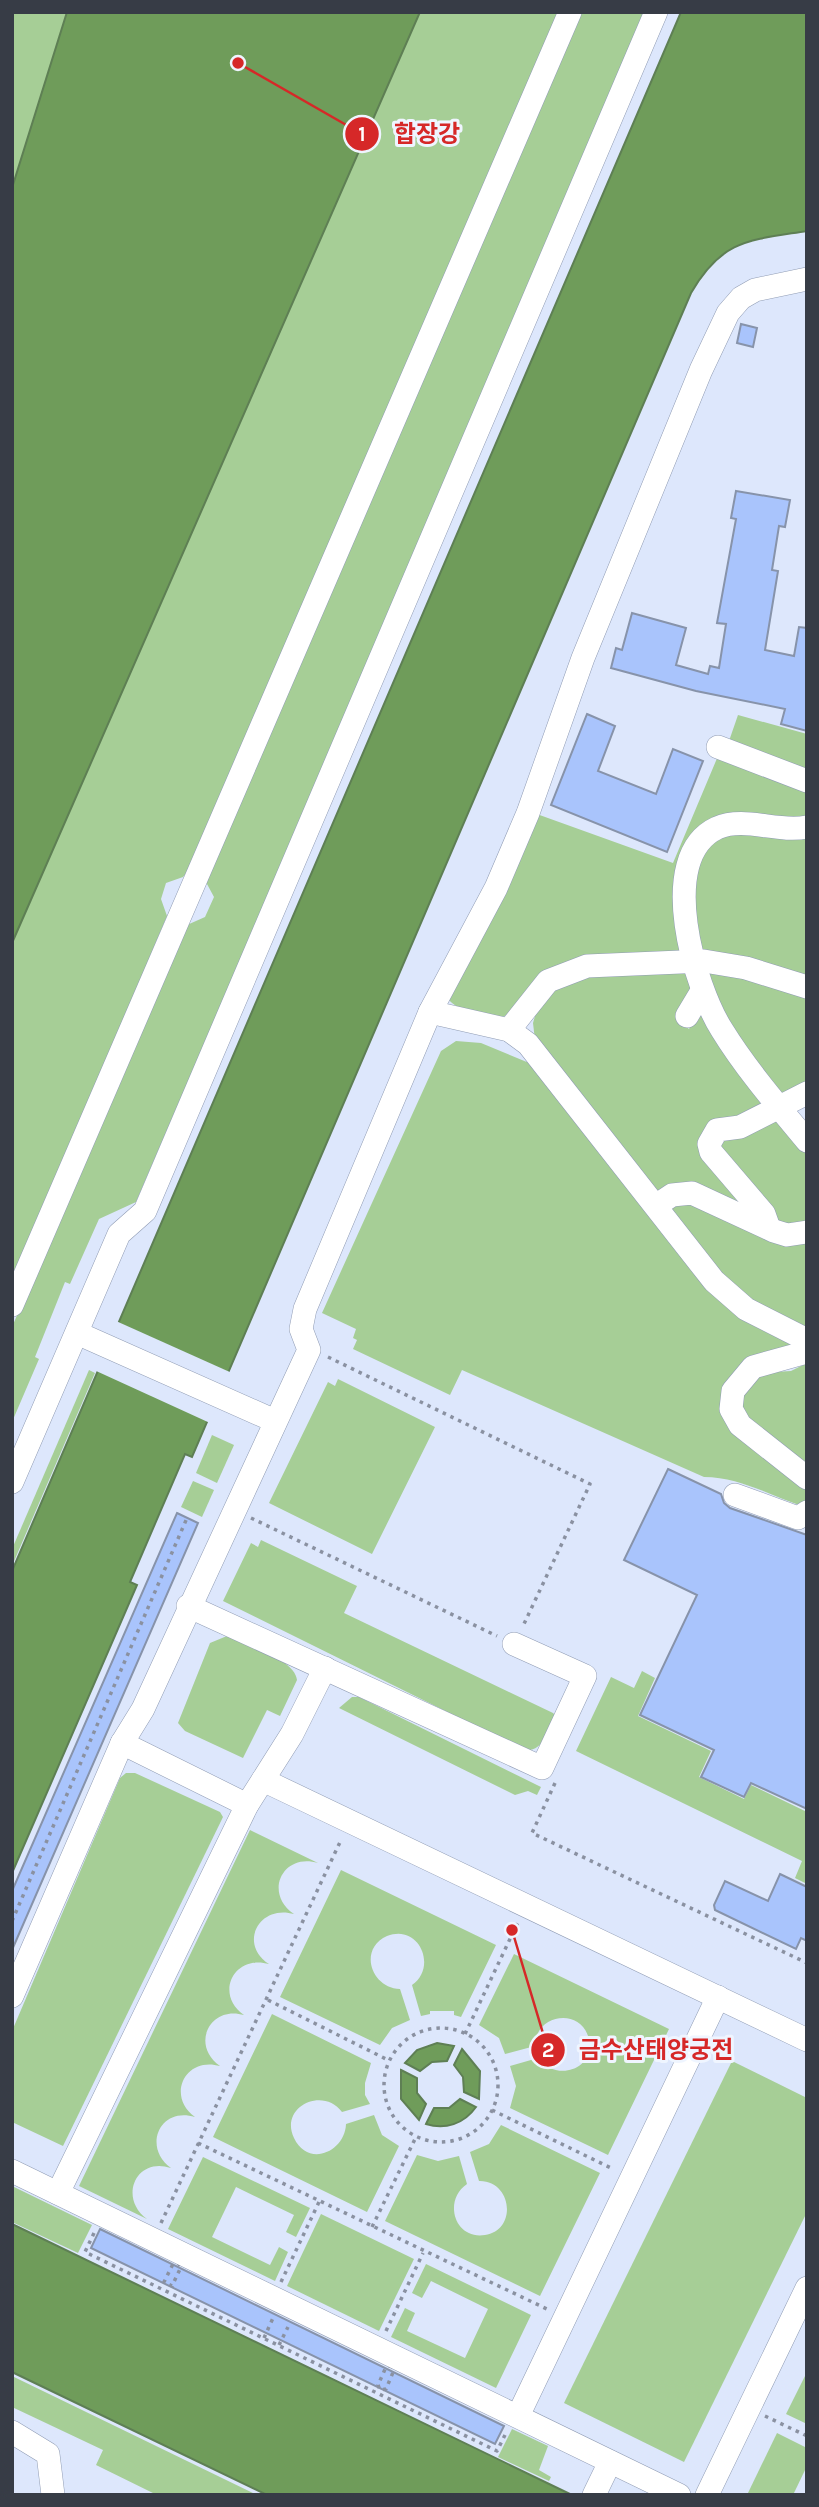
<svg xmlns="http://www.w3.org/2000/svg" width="819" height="2507" viewBox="0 0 819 2507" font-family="Karla,'Noto Sans KR',sans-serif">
<rect width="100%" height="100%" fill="#dde7fc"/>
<g fill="#a6ce96">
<path d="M12,12H67L12,188Z"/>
<path d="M420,12H562L189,870L183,877L166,883L161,899L167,916L12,1284V943Z"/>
<path d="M578,12H648L136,1202L99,1219L70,1284L65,1282L35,1357L39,1359L12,1422V1327L181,934L187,925L205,917L214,897L207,884V872Z"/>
<path d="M738,715L807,734V771L729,741Z"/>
<path d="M718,756L807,788V823L704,832L685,951L587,961L503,1017C486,1020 459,1012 448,999L534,813L673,863Z"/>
<path d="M807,832V983L705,953L696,945L692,868L718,833Z"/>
<path d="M687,969L693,982L676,1019L689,1029L702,1004L772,1103L710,1134L753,1208L656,1198L535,1040L533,1023L539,1002L569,978Z"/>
<path d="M702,969L807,992V1088L785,1102L725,1027Z"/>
<path d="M456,1041L481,1043L534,1065L703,1278L806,1346L759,1356L724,1410L807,1486V1502L799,1505C767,1494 738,1477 704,1477L462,1370L450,1395L353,1349L357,1340L353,1338L356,1329L322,1313L441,1051Z"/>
<path d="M775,1115L807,1147V1229L787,1231L731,1171L716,1137Z"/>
<path d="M683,1197L807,1237V1333L750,1305L669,1214V1203Z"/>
<path d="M807,1363V1468L745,1423L741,1394L760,1373L791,1371Z"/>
<path d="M89,1370L95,1373L12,1566V1549Z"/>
<path d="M338,1379L435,1427L372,1554L269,1503L328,1382L335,1386Z"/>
<path d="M212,1435L234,1445L217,1483L196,1473Z"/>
<path d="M193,1481L214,1490L202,1517L181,1507Z"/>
<path d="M261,1540L357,1586L344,1613L553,1713L555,1715C548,1730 543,1753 524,1750L223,1601L251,1543L258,1547Z"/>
<path d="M227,1636C246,1644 295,1659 297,1680L280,1716L267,1710L243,1758L185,1731L178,1723L210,1643Z"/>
<path d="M642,1671L655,1678L638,1716L711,1751L699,1777L744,1799L751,1785L807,1812V1884L795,1878L802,1861L576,1751L611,1677L634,1688Z"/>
<path d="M352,1697H359L541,1787L537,1795L528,1791L515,1795L339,1708Z"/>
<path d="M126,1773H135L220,1812L223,1817L63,2146L12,2122V2031L120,1778Z"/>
<path d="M250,1830L318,1863C283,1852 263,1893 294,1914C259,1904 238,1944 269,1964C234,1954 214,1994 244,2015C210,2005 190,2045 220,2066C185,2056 166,2096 195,2117C160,2106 142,2147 171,2168C136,2156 118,2198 147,2219L79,2186Z"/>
<path d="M341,1870L496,1945L461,2017L454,2015V2011H430V2014L421,2016L412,1985C438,1967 419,1923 387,1936C358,1949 371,1988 400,1989L410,2020L392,2028L380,2045L280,1997Z"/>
<path d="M514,1954L669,2029L608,2155L510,2108L516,2086L510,2066L538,2058C554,2081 594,2072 589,2040C583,2007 535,2013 535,2046L505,2054L499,2038L479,2025Z"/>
<path d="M272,2014L371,2063L365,2083V2095L370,2104L342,2112C323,2086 279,2107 294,2138C308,2168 345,2152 346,2124L374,2115L382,2135L399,2146L367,2212L213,2137Z"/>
<path d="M732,2061L807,2098V2212L684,2462L564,2403Z"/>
<path d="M501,2125L600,2173L540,2296L385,2221L417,2155L438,2161L459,2156L467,2184C443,2200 454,2240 485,2235C518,2230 512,2180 479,2181L470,2152L489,2144Z"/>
<path d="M203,2157L310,2208L296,2237L286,2232L294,2215L236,2187L212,2237L270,2265L279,2247L288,2252L275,2281L168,2229Z"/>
<path d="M12,2186L92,2225L78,2253L12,2222Z"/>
<path d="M321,2214L414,2259L379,2331L287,2286Z"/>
<path d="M426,2264L531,2315L496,2388L391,2337L405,2308L415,2313L407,2331L465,2358L488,2309L431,2281L422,2298L412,2293Z"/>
<path d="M807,2372V2424L786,2414Z"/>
<path d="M12,2376L257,2495H157L96,2465L103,2450L12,2407Z"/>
<path d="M512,2429L548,2446L539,2470L551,2477L549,2481L498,2457Z"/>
<path d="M777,2433L807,2448V2466L793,2495H747Z"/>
</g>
<g fill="#6f9c5a" stroke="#5e7f54" stroke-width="2">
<path d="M67,12H420L12,943V188Z"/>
<path d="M681,12H807V231C750,240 722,239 691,293L192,1457L185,1454L130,1582L137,1585L12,1873V1571Z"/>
<path d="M437,2043L454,2046L447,2061L432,2062L420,2071L405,2063L417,2050Z"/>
<path d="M462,2049L480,2071L479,2099L464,2092L463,2077L454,2065Z"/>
<path d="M401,2070L417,2078V2093L426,2104L419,2120L401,2099Z"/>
<path d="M460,2099L476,2107C464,2124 445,2130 426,2124L434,2108H449Z"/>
<path d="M12,2224L572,2495H267L12,2372Z"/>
</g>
<path fill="#dde7fc" d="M116,1321L232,1373L210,1423L94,1370Z"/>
<g fill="#a9c4fc" stroke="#8793aa" stroke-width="2">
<path d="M741,324L757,328L753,347L737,343Z"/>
<path d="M736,491L790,500L785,527L779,526L772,570L778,571L765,650L794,656L799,627L807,628V731L781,724L785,709L696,691L611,668L616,648L622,650L632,613L686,628L676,665L708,674L710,666L719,668L726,624L717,623L736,519L731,518Z"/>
<path d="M587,714L615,726L598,771L656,794L673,749L703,761L667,852L551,805Z"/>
<path d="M668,1469L721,1494L724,1503L730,1508L807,1535V1809L751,1783L744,1797L701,1777L714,1750L640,1715L697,1595L624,1560Z"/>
<path d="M177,1513L198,1523L12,1950V1891Z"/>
<path d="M780,1874L807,1887V1941L801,1938L796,1949L715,1910L714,1905L725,1881L768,1901Z"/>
<path d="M100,2229L504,2426L495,2444L91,2248Z"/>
</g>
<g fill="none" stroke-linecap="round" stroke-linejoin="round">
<g stroke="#909cb4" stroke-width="24">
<g id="minor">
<path d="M718,747L807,781"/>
<path d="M807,827C777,833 745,816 717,828C655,857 695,988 722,1030C746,1069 778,1106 807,1141"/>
<path d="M430,1012L496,888L528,813L583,658L701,370L728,313L741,298L755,290L807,279"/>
<path d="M687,1016L702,991"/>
<path d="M509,1030L548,981L587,966L704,961L746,968L807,987"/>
<path d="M657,1205L672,1195L692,1193L774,1231L787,1235L807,1232"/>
<path d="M769,1228L764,1214L711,1152L709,1144L717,1130L740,1127L807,1093"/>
<path d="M12,1305L570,12"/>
<path d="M77,1333L275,1421"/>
<path d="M807,1352L753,1367L733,1391L731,1409L740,1425L807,1478"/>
<path d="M12,1482L119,1234L145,1211L656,12"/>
<path d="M735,1495L798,1518L807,1512"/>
<path d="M188,1606L542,1768L585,1676L514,1644"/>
<path d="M122,1743L247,1805"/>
<path d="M263,1780L807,2040"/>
<path d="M12,1996L122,1743L143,1709L309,1350L301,1329L305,1309L430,1012L509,1030L528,1044L714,1281L746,1309L807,1340"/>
<path d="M12,2171L679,2495"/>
<path d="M58,2193L247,1805L292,1734L325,1668"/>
<path d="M518,2416L718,1997"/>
<path d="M12,2432L48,2454L53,2495"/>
<path d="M594,2495L610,2462"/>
<path d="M707,2495L807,2288"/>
</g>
</g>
<g stroke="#8a91a1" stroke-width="3.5" stroke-dasharray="3.5 5" stroke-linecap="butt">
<path d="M328,1357L590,1484L523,1626"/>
<path d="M251,1518L497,1636"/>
<path d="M555,1783L532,1833L807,1963"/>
<path d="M12,1921L187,1518"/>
<path d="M268,2000L388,2060"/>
<circle cx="441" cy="2085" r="57"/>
<path d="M465,2034L518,1922"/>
<path d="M492,2110L613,2169"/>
<path d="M198,2143L547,2309"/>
<path d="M161,2223L341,1840"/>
<path d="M372,2227L416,2137"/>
<path d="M94,2233L85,2252L497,2451L507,2431"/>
<path d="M178,2263L181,2267L172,2286L164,2282L173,2264Z"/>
<path d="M281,2282L319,2202"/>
<path d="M386,2331L423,2253"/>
<path d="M264,2338L273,2318"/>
<path d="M279,2345L288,2327"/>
<path d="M392,2365L394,2370L386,2389L380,2390L378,2385L386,2367Z"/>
<path d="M765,2416L807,2436"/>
</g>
<use href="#minor" stroke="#fff" stroke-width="23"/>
</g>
<path fill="none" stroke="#d62828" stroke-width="2.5" d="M238 63L362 134M512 1930L548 2050"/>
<g fill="#d62828" stroke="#eff5ff" stroke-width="2.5">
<circle cx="238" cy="63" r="7"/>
<circle cx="512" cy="1930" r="7"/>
<circle cx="362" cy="134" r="18"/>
<circle cx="548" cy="2050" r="18"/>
</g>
<g font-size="21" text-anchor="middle" font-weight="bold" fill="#fff">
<text x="362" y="141">1</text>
<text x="548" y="2057">2</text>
</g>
<g font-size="24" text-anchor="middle" font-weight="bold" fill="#d62828" stroke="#eff5ff" stroke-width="6" stroke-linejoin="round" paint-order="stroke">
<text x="427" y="142">합장강</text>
<text x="656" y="2058">금수산태양궁전</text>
</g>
<rect width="819" height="2507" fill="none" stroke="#373c46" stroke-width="28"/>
</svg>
